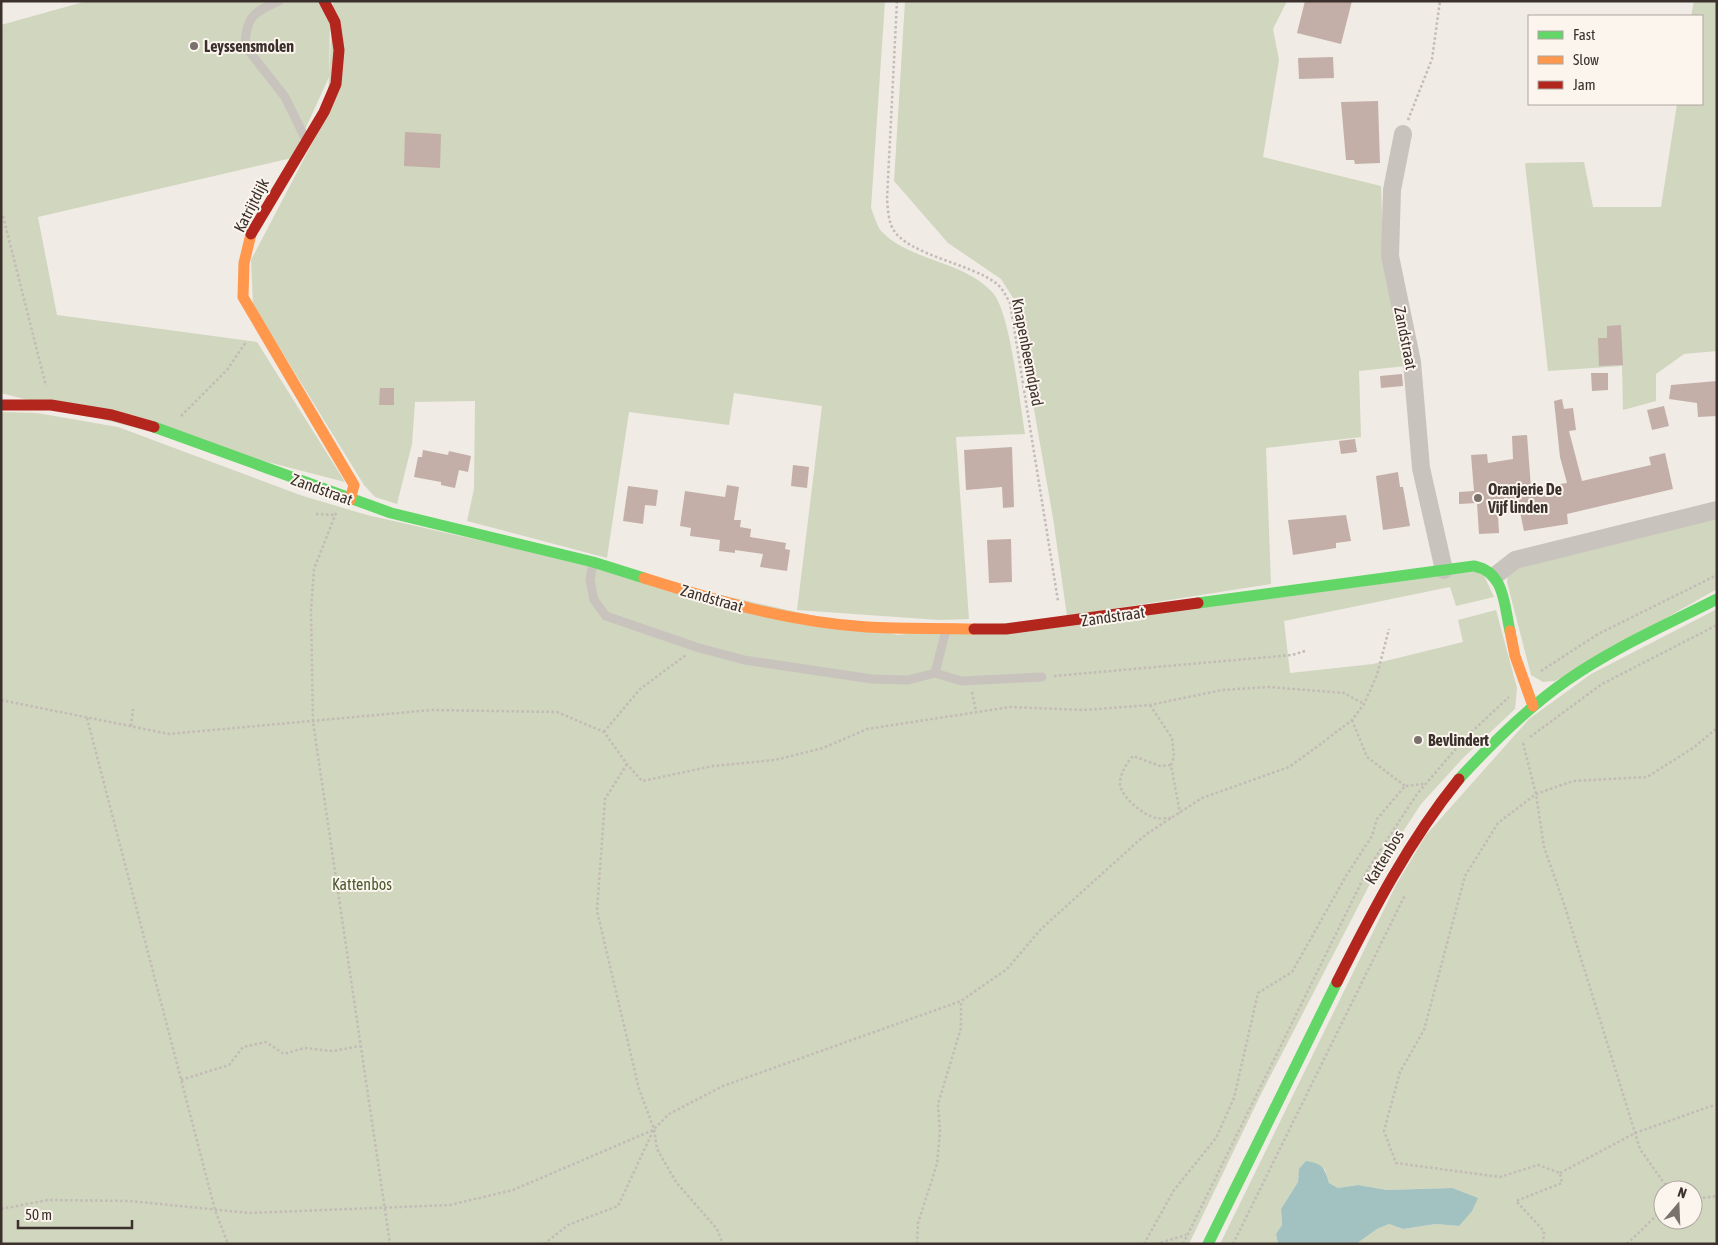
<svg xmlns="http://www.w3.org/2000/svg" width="1718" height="1245" viewBox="0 0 1718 1245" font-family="'Asap Condensed',sans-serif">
<rect width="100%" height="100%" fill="#f0ebe5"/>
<g fill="#d1d6bf" fill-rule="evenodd">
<path d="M87,1H317L330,18L329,77L292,158L38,217L57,315L257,342L345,482L1,393V25Z"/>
<path d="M333,1H885L871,208C874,215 877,227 882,232C912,262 965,261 993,293C1010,312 1020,404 1025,434L956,437L969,619L939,620L797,610L822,406L734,393L729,425L629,412L607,558L467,521L474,489L475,401L415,402L412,444L397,504L375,497L364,485L253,305L251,260L327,115Z"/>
<path d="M905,1H1287L1273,29L1279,60L1263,157L1381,186L1384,266L1406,366L1359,371L1361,437L1266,448L1271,584L1067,616L1053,518L1015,301L1001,279L948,243L894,181Z"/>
<path d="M1694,1H1717V351L1684,354L1656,374V401L1623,410L1622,366L1548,371L1525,163L1584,162L1593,207H1661L1677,104H1702V16H1691Z"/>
<path d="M1,412L37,413L118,427L303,496L367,515L898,635L1482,571L1494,597L1456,606L1450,587L1284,621L1290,673L1373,664L1463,642L1458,620L1496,610L1517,688L1515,709L1464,757L1421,804L1374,876L1261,1094L1189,1244H1Z"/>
<path d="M1717,517V589L1555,681L1543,682L1531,675L1507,582L1509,567Z"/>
<path d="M1717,609V1244H1356L1377,1229L1389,1224L1403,1229L1436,1224L1459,1226L1452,1188L1387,1190L1358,1185L1338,1188L1329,1183L1325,1169L1298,1176V1182L1281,1209L1282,1225L1276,1234L1278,1244H1220L1396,885L1426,835L1529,719L1591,674ZM1663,1190H1693V1220H1663Z"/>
</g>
<path fill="#a1c2c1" d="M1306,1161C1322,1163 1325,1168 1329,1183L1338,1188L1358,1185L1387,1190L1452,1188L1478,1198L1472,1211L1459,1226L1436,1224L1403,1229L1389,1224L1377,1229L1356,1244H1278L1276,1234L1282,1225L1281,1209L1298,1182L1299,1169Z"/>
<g fill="#c3afa7">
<path d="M1305,1H1352L1341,44L1297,33Z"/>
<path d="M1333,57L1334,78L1299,79L1298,58Z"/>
<path d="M1378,101L1380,163L1355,164L1354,160H1346L1341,102Z"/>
<path d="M405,132L441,134L440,168L404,166Z"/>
<path d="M1621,325L1623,365L1599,366L1598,338H1607V326Z"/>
<path d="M1591,373H1608V390L1592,391Z"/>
<path d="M1402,374L1403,386L1381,388L1380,376Z"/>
<path d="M1717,381V416L1698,417L1697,403L1669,399L1671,385Z"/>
<path d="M380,388H394V405H379Z"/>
<path d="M1562,399L1564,409L1573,408L1576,430L1569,431L1582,481L1651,465L1649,457L1665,453L1673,489L1567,514L1568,524L1524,531L1520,512L1498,515L1499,533L1479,534L1477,503L1459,504V492L1474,491L1471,455L1487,454L1488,463L1513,459L1512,436L1527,435L1531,488L1567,483L1560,457L1554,401Z"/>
<path d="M1664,406L1669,426L1652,430L1647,410Z"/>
<path d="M1355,439L1357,452L1341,454L1339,441Z"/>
<path d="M1012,447L1014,507L1003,508L1002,487L966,490L964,450Z"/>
<path d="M423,450L448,455L449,451L471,456L468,472L459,470L455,488L441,485V482L414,477L418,457H422Z"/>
<path d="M793,465L809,467L807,488L791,486Z"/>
<path d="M1398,472L1400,487H1403L1410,526L1383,530L1376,476Z"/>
<path d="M727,485L739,487L734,520H741L740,527L751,529L750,537L786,543L785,549L790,550L787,571L760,567L763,554L735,550V553L719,551L720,540L690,536L691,528L680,526L685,491L725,497Z"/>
<path d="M628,486L658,490L656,506L645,505L643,524L623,521Z"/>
<path d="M1346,515L1351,541L1336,543V548L1293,555L1288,520Z"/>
<path d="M1011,539L1012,582L989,583L987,540Z"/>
</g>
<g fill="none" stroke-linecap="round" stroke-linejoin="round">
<g stroke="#c2bbb6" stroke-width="2.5" stroke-dasharray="2.5 2.5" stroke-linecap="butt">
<path d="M897,1L887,199C888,209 888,220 893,229C907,255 973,264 997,284C1003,289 1006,296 1010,303L1058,601"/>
<path d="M1408,120L1432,59L1440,1"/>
<path d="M3,216L46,386"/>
<path d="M181,416L227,370L246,342"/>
<path d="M336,513L314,569L311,610L313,722L390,1244"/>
<path d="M316,514L334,515"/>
<path d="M1541,671L1598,634L1717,575"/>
<path d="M1054,676L1292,655L1305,651"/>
<path d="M972,692L976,712"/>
<path d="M1,700L169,734L431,710L557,712L604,732L627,764L642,781L713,766L775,760L823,748L867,729L1010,707L1084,710L1150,705L1222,690L1269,687L1344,693L1364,704"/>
<path d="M1150,705L1172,738L1174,757L1171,765L1180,813"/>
<path d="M87,718L215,1210L228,1244"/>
<path d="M1352,720L1367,757L1405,786"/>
<path d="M131,726L133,709"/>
<path d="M604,732L640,689L686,655"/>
<path d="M1530,737L1602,684L1717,625"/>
<path d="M1523,743L1536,794L1544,847L1565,907L1640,1149L1664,1183L1672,1190"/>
<path d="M627,764L605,799L597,911L639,1089L654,1129L657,1149L676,1182L717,1229L723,1244"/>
<path d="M1171,818C1166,818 1160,819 1156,818C1143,815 1121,797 1120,784C1120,773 1127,763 1133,756L1160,766L1171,765"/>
<path d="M181,1080L229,1065L243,1047L266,1042L284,1054L304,1048L333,1051L360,1046"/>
<path d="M1560,1173L1635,1133L1717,1104"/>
<path d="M1693,1199L1717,1196"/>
<path d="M1,1209L48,1200L130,1201L250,1213L450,1205L513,1190L653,1130"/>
<path d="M544,1244L568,1225L618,1206L654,1129L669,1114L723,1086L961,1001L1007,969L1041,929L1145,835L1202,798L1289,767L1318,746L1352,720L1364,704L1377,675L1389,629"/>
<path d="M917,1244L918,1223L937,1164L940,1132L938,1104L961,1028V1001"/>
<path d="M1144,1244L1174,1190L1216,1138L1234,1098L1258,993L1292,972L1346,876L1372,836L1377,819L1405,786L1424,784"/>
<path d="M1156,1244L1186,1235"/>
<path d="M1183,1244L1368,869L1417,794L1466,737L1509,697"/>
<path d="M1233,1244L1405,895"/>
<path d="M1543,1244L1544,1231L1516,1201L1562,1183L1560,1173L1538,1165L1500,1177L1396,1163L1384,1131L1400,1072L1424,1030L1465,876L1498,823L1536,794L1573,781L1647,777L1693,748L1717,728"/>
<path d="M1627,1244L1663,1209"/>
</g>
<g stroke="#c9c3be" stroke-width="9">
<path d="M279,1C253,12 246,17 245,46L285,97L305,138"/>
<path d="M593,563L590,580L594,600L606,616L696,647L744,660L872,679L908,680L935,673L961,681L1042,677"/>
<path d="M935,673L946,630"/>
</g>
<g stroke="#c9c3be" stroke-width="18">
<path d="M1403,134L1392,190L1390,256L1412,362L1421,468L1444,570"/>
<path d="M1496,575L1515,560L1717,510"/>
</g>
<g stroke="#63d668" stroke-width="11">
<path d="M154,427L391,513L593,562L644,578"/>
<path d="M1198,603L1474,566C1505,572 1504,605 1510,631"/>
<path d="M1459,779C1492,743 1526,709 1566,681C1613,648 1666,625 1717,599"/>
<path d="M1208,1244L1337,982"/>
</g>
<g stroke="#ff974d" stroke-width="11">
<path d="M251,234L244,263L243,297L354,485L350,500"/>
<path d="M644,578C717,601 790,622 867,627C902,629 938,628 974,629"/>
<path d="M1510,631L1515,656L1533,706"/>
</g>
<g stroke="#b3261e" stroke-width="11">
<path d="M251,234L324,112L336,84L339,50L335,22L324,1"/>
<path d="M1,405H51L112,415L154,427"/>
<path d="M974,629H1006L1198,603"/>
<path d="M1337,982C1373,910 1409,841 1459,779"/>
</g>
</g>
<g fill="#7a716c" stroke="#fbf5ee" stroke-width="2">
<circle cx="194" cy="46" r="5"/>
<circle cx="1478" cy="498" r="5"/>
<circle cx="1418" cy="740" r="5"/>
</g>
<g text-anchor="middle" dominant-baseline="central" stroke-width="4" stroke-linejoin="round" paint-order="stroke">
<g font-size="16" font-weight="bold" fill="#3b302b" stroke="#fbf5ee" text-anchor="start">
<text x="204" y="46">Leyssensmolen</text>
<text x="1488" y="489">Oranjerie De<tspan x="1488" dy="18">Vijf linden</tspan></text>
<text x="1428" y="740">Bevlindert</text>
</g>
<g font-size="16" fill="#3b302b" stroke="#fbf5ee">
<text transform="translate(251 205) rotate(-63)">Katrijtdijk</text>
<text transform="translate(1406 338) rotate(79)">Zandstraat</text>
<text transform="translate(1028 352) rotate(79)">Knapenbeemdpad</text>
<text transform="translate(322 489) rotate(20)">Zandstraat</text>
<text transform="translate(712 598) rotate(16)">Zandstraat</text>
<text transform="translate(1113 616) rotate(-8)">Zandstraat</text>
<text transform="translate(1384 857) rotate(-59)">Kattenbos</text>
</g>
<g font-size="16" fill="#4a5a2e" stroke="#fbf5ee">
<text x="362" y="884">Kattenbos</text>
</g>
</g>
<rect width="1718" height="1245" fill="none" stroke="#3b302b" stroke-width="5"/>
<rect x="1528" y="15" width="175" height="90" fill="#fbf5ee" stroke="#aea6a0"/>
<rect x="1538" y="31" width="25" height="8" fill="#63d668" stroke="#aea6a0"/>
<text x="1573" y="40" font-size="15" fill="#3b302b">Fast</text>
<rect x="1538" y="56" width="25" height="8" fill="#ff974d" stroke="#aea6a0"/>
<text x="1573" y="65" font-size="15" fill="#3b302b">Slow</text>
<rect x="1538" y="81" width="25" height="8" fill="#b3261e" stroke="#aea6a0"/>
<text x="1573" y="90" font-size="15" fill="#3b302b">Jam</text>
<g transform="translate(1678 1205) rotate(19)"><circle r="24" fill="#fbf5ee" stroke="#aea6a0"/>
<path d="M0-4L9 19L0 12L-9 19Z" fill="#7a716c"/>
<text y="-8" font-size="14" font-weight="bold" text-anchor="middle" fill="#3b302b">N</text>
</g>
<path d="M18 1220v8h114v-8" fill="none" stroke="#3b302b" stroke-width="2.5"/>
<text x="25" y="1220" font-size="15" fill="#3b302b" stroke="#fbf5ee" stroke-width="4" paint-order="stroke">50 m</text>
</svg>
